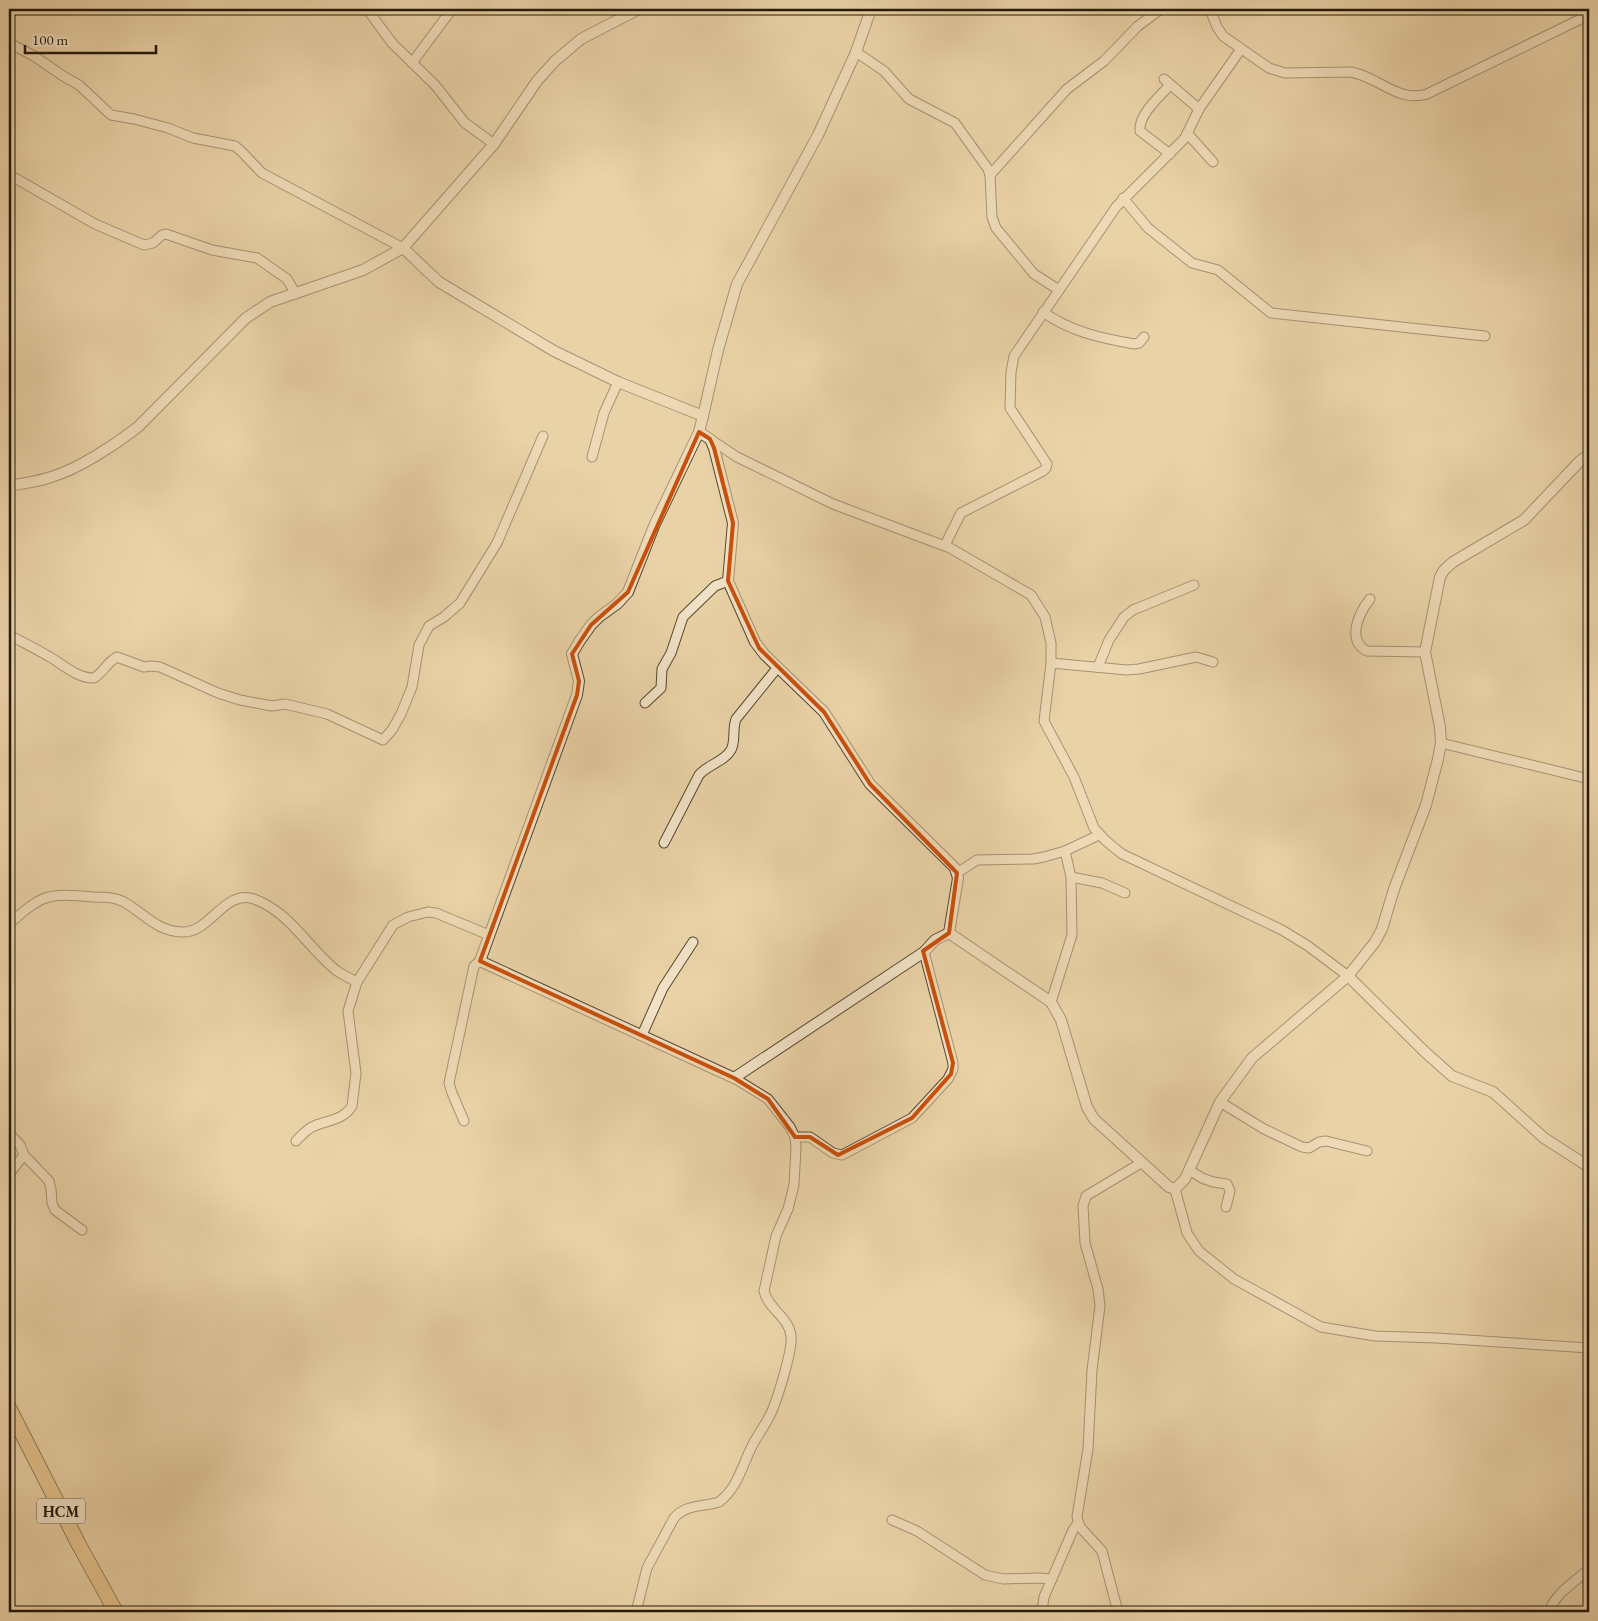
<svg xmlns="http://www.w3.org/2000/svg" width="1598" height="1621" viewBox="0 0 1598 1621" font-family="'EB Garamond',serif">
<rect width="100%" height="100%" fill="#ead2a7"/>
<filter id="stains"><feTurbulence type="fractalNoise" baseFrequency=".004" numOctaves="4"/><feColorMatrix values="0 0 0 0 .2 0 0 0 0 .09 0 0 0 0 .02 0 0 0 .5 -.17"/></filter>
<radialGradient id="worn" r=".72"><stop offset=".6" stop-color="#630" stop-opacity="0"/><stop offset="1" stop-color="#630" stop-opacity=".3"/></radialGradient>
<g fill="none" stroke-linecap="round" stroke-linejoin="round">
<g stroke="#564731" stroke-width="11">
<g id="minor">
<path d="M367,9L392,43L435,85L465,123L494,144"/>
<path d="M1210,9L1217,27L1223,36L1269,68L1285,73L1351,72C1379,77 1398,103 1427,94L1589,15"/>
<path d="M9,43L34,56L63,76L79,85L111,115L134,119L168,128L193,138L235,146L240,150L262,173L403,248"/>
<path d="M856,52L884,71L909,99L955,123L988,169L990,175L992,217L996,228L1034,274L1059,290"/>
<path d="M412,63L452,9"/>
<path d="M1164,79L1199,109"/>
<path d="M1187,133L1213,162"/>
<path d="M1170,154L1140,131C1138,115 1160,96 1170,85"/>
<path d="M990,175L1067,89L1104,61L1138,26L1161,9"/>
<path d="M15,178L95,224L144,245L153,243L162,235L166,234L212,250L257,258L287,279L296,294"/>
<path d="M1123,198L1148,228L1192,263L1218,270L1271,313L1485,336"/>
<path d="M1043,312C1071,332 1101,338 1134,344L1139,343L1144,337"/>
<path d="M710,439L737,457L833,504L950,548L1031,595L1045,617L1051,643V663L1044,721L1074,777L1094,828L1106,841L1122,854L1282,930L1308,946L1348,976"/>
<path d="M592,457L604,413L618,382"/>
<path d="M945,545L961,513L1043,471L1046,468L1047,464L1010,408L1011,372L1014,356L1116,207L1185,138L1199,109L1241,49"/>
<path d="M1370,599C1359,613 1346,640 1367,651L1425,652"/>
<path d="M9,635C22,642 35,648 48,656C63,664 76,678 94,678C104,672 107,662 117,657L144,667L151,666L160,667L218,693L240,700L272,706L285,704L327,714L383,740L392,730L401,714L412,687L419,645L429,626L444,617L460,603L497,543L543,436"/>
<path d="M1051,663L1127,670L1139,669L1196,657L1213,662"/>
<path d="M1098,667L1109,640L1124,617L1133,610L1194,585"/>
<path d="M645,703L661,688L662,669L671,653L683,617L715,586L728,581"/>
<path d="M1441,743L1589,779"/>
<path d="M664,843L699,775C707,765 724,762 731,750C736,741 732,729 736,719L778,667"/>
<path d="M957,873L977,860L1033,859L1044,857L1065,851L1099,835"/>
<path d="M1071,877L1102,883L1125,893"/>
<path d="M9,924C44,893 48,893 94,897C104,897 115,897 124,902C145,914 157,932 184,932C210,932 225,889 254,899C290,912 308,948 337,971C343,975 351,979 357,982"/>
<path d="M1051,1002L1072,935L1071,877L1065,851"/>
<path d="M642,1035L663,988L693,942"/>
<path d="M1220,1102L1264,1129L1302,1147L1309,1148L1319,1142L1326,1141L1367,1151"/>
<path d="M464,1121L452,1093L449,1083L474,966L480,961"/>
<path d="M9,1133L20,1145L24,1155L49,1181L51,1189L52,1203L55,1210L82,1230"/>
<path d="M795,1137H810L833,1153L842,1155L912,1118L948,1079L953,1069V1063L924,952"/>
<path d="M296,1141C301,1136 306,1130 312,1127C326,1120 343,1121 352,1106L356,1073L348,1011L357,982L393,925L408,917L428,912L436,913L489,935"/>
<path d="M1189,1170L1202,1178L1213,1182L1227,1184L1230,1191L1226,1207"/>
<path d="M9,1174L24,1155"/>
<path d="M1175,1189L1187,1233L1199,1251L1234,1279L1321,1327L1375,1336L1437,1338L1589,1348"/>
<path d="M892,1520L917,1531L985,1575L1003,1579L1038,1578L1052,1579"/>
<path d="M636,1612L647,1568L674,1518C686,1504 703,1507 719,1502C737,1489 742,1466 752,1446C757,1436 764,1427 769,1417C776,1405 793,1349 791,1336C789,1317 768,1309 764,1291L776,1236L788,1209L794,1185L796,1147L795,1137L790,1127L768,1099L734,1078"/>
<path d="M1042,1612L1044,1597L1073,1530L1078,1523"/>
<path d="M1118,1612L1102,1551L1080,1527L1077,1517L1088,1449L1092,1370L1100,1306L1098,1289L1085,1243L1083,1206L1086,1196L1141,1163"/>
<path d="M1549,1612C1556,1592 1574,1583 1589,1569"/>
</g>
</g>
<g stroke="#564731" stroke-width="12">
<g id="tertiary">
<path d="M639,9L581,39L555,61L537,81L494,144L403,248L439,282L554,351L618,382L703,416L699,432L654,526L628,592L617,604L599,617L591,625L579,642L572,654L579,681L577,695L480,961L734,1078L924,952L935,940L949,933L1051,1002L1061,1020L1087,1107L1094,1119L1169,1187L1175,1189L1185,1179L1220,1102L1252,1058L1348,976L1425,1052L1452,1076L1493,1092L1544,1138L1589,1167"/>
<path d="M703,416L718,350L737,284L818,135L856,52L871,9"/>
<path d="M699,432L710,439L714,448L733,523L728,581L755,642L764,654L824,712L870,784L955,868L958,878L949,933"/>
<path d="M9,486C23,483 37,482 51,477C78,469 115,445 138,427L246,318L270,302L363,270L403,248"/>
<path d="M1348,976L1375,942L1382,929L1394,889L1426,805L1438,759L1441,743L1440,727L1425,652L1440,577L1444,570L1453,562L1524,520L1580,461L1589,455"/>
</g>
</g>
<g stroke="#24190a" stroke-width="16">
<path id="trunk" d="M9,1408L78,1543L116,1612"/>
</g>
<use href="#minor" stroke="#f1e2c6" stroke-width="9"/>
<use href="#tertiary" stroke="#f1e2c6" stroke-width="10"/>
<use href="#trunk" stroke="#e5b974" stroke-width="14"/>
</g>
<path d="M0 0H1598V1621H0ZM699,432L710,439L714,448L733,523L728,581L759,648L824,712L870,784L957,873L949,933L923,951L953,1063L951,1074L912,1118L838,1155L810,1137H795L768,1099L734,1078L480,961L577,695L579,681L572,654L591,625L628,592Z" fill="#ead2a7" fill-opacity=".55" fill-rule="evenodd"/>
<path fill="none" stroke="#cb4f0c" stroke-width="4" stroke-linejoin="round" d="M699,432L710,439L714,448L733,523L728,581L759,648L824,712L870,784L957,873L949,933L923,951L953,1063L951,1074L912,1118L838,1155L810,1137H795L768,1099L734,1078L480,961L577,695L579,681L572,654L591,625L628,592Z"/>
<g text-anchor="middle" dominant-baseline="central" stroke-width="4" stroke-linejoin="round" paint-order="stroke">
<rect fill="#f1e2c6" stroke="#625542" stroke-width="1" x="37" y="1498.5" width="48" height="25" rx="4"/>
<g font-size="15" font-weight="bold" fill="#24190a">
<text x="61" y="1511">HCM</text>
</g>
</g>
<rect width="1598" height="1621" fill="none" stroke="#ead2a7" stroke-width="30"/>
<rect x="10" y="10" width="1578" height="1601" fill="none" stroke="#24190a" stroke-width="2.5"/>
<rect x="15" y="15" width="1568" height="1591" fill="none" stroke="#24190a"/>
<path d="M25 45v8h131v-8" fill="none" stroke="#24190a" stroke-width="2.5"/>
<text x="32" y="45" font-size="15" fill="#24190a" stroke="#f1e2c6" stroke-width="4" paint-order="stroke">100 m</text>
<rect width="100%" height="100%" filter="url(#stains)"/>
<rect width="100%" height="100%" fill="url(#worn)"/>
</svg>
